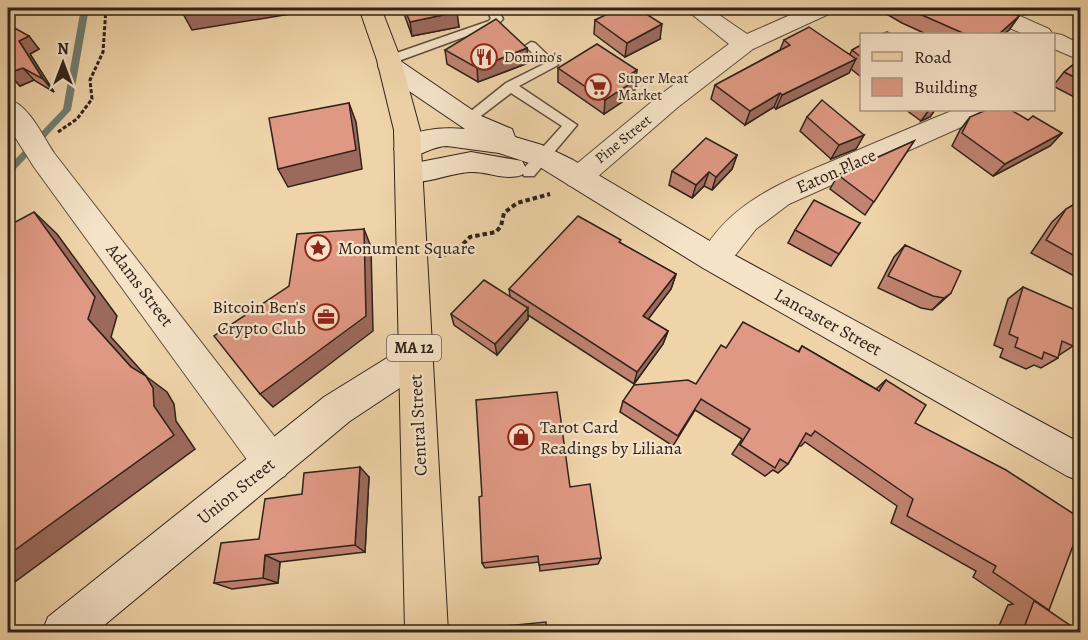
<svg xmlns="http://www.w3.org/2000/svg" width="1088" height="640" viewBox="0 0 1088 640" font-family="Alegreya,serif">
<rect width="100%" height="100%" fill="#efd3a9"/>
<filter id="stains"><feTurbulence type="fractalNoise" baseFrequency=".00333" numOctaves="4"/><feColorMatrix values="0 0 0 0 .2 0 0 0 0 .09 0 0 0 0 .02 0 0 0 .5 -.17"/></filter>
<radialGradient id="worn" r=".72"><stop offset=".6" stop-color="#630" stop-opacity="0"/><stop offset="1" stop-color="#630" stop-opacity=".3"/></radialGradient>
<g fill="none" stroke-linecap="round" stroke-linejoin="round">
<path fill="#6f7c6f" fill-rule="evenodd" d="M81,8H89L71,110L11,174L8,175V167L63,109Z"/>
<g stroke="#5f4e3e" stroke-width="3">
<g id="service">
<path d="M485,8H497L503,19L497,25L393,63H385L383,60L385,57L489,21L491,18Z"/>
<path d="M531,42L535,43L558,65L519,86L577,125L534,176H524L522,172L524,168L562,126L511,93L473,122H463L461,119L506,83L544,64L525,46Z"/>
</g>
</g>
<g stroke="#5f4e3e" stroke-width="2">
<g id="minor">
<path d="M684,8H709L747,34L806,8H834L831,13L753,49L678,107L588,185L578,188L568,185L564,178L568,171L660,95L729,44Z"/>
<path d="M973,8H1002L1049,29L1052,33L1062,35L1080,44V60L1054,49V34H1023L976,13Z"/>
<path d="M8,99C29,105 42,135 54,153L285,450L291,463L285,476L272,482L259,476L34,167L8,126Z"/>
<path d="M954,110H990L986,116L789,204L756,229L725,268L714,271L703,268L699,259C729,199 791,179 849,154C884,139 919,124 954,110Z"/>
</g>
</g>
<g stroke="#2f221a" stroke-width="2">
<g id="secondary">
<path d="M390,58L399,60L481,116L512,129L515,137L542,145L573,160L725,250L1080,443V481L1067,476L703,268L538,166L499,153L447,146C429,146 417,161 398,156L394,149C407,128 443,127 465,129L381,72L378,66L381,60Z"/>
<path d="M471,152L522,161L526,168L522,175C504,181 488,171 470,172C447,173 423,187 400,180L396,173L400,166Z"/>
<path d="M415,344L427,348L432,359L427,370L350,421L96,632H42L48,617L324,397L403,348Z"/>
</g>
</g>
<g stroke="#2f221a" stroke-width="2">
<path id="primary" d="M359,8H381L401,60L420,130L448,632H405L394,130L377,60Z"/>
</g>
<path stroke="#2f221a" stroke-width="3" stroke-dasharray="4 2" stroke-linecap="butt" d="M58,132L77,119L92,99L90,80L103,52L106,8"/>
<path stroke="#2f221a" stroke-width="4" stroke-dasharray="4.5 3" stroke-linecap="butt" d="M444,255L458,249L470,237L496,232L501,226L504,213L517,203L550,194"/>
<use href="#service" fill="#f5e2c7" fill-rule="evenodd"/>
<use href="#minor" fill="#f5e2c7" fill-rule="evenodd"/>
<use href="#secondary" fill="#f5e2c7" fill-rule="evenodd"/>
<use href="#primary" fill="#efd3a9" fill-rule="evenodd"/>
</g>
<g fill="#c08371" stroke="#2f221a" stroke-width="1.5">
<path d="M402,8H455L459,27L412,36Z"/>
<path d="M876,8H999L1019,16L1009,30L1004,34H926L902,23Z"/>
<path d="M1006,8H1033L1024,15Z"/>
<path d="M8,20L12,27L39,49L30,54L54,92L34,80L20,86L8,72Z"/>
<path d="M595,20L660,39L625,57L594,34Z"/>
<path d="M784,40L850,54L852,50L861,45V77L851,69L849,73L776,109L774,107L745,125L711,99L715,85L780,50Z"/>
<path d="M527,48L528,63L478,82L447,64L445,50Z"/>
<path d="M1080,59V100L1053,86L1064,72Z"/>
<path d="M558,68L636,79L634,94L604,114L558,82Z"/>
<path d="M906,110H935L930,117L921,121Z"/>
<path d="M807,117L864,135L856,149L831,159L800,131Z"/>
<path d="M970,117L1028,120L1062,133L1050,146L993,176L952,146L960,130Z"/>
<path d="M914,141L865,215L830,189L838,175Z"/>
<path d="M737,155L732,169L712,190L704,186L692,198L669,185L672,171Z"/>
<path d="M1080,201V279L1031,253L1052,222L1066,209Z"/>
<path d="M860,223L831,266L788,243L795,230Z"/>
<path d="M620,243L676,274L671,289L648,319L668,331L663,344L634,384L528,315V319L497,355L454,325L451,314L510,296L509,289Z"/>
<path d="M905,245L951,293L932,310L921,308L878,288L894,257Z"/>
<path d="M1023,287L1073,346L1058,356V358L1041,368L1034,365L1026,369L1000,357L1003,349L994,345L1008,299Z"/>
<path d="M802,346L876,389L886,380L915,423L1049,610H1048L1080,633H996L1008,605L1013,604L973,577L976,571L891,523L897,506L805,442L801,446H799L788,464L778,473L773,470L765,476L732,454L742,439L695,410L673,446L620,412L623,401L696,384L726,348L798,352Z"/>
<path d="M369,477L365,552L280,562L278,583L232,589L214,583L259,539L302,494Z"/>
<path d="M570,487L601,558L598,564L540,571L539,562L485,568L482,563Z"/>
</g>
<g fill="#9c6a5c" stroke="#2f221a" stroke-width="1.5">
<path d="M199,8H323L321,9L192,30L181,10Z"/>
<path d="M457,12L459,27L412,36L410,22Z"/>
<path d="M1019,16L1009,30L1004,34H999Z"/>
<path d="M662,24L660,39L625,57L627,43Z"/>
<path d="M29,36L39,49L30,54L54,92L43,79L19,41Z"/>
<path d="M527,48L528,63L478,82L477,68Z"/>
<path d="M856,59L849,73L776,109L782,95Z"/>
<path d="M23,68L34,80L20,86L8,73Z"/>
<path d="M637,70L634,94L604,114L605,100L629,75Z"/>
<path d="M780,93L774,107L745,125L750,111Z"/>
<path d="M349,103L356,122L362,169L288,187L278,169Z"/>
<path d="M929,110H935L930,117L921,121Z"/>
<path d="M1062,133L1050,146L993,176L1005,164Z"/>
<path d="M864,135L856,149L831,159L839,145Z"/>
<path d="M737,155L732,169L712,190L716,177Z"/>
<path d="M709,172L704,186L692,198L696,185Z"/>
<path d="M34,212L57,234L117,316L111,337L147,377L167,392L174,404L176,421L195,449L8,587V555L154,406L131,367L88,319Z"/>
<path d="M364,229L371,247L373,331L273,407L260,394Z"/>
<path d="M676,274L671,289L640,330L643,316Z"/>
<path d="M951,293L939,304L932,310L944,298Z"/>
<path d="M528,308V319L497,355L495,344Z"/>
<path d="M668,331L663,344L634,384L637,372Z"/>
<path d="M360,467L369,477L365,552L355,545Z"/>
<path d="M265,555L280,562L278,583L263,578Z"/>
</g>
<g fill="#df9883" stroke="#2f221a" stroke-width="1.5">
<path d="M181,8H199L181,10Z"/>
<path d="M404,8H455L457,12L410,22Z"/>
<path d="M620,8H637L662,24L627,43L595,20Z"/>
<path d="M906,8H999L1019,16L999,34H965Z"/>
<path d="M496,19L527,48L477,68L445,50Z"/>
<path d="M8,23L9,25L29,36L19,41L43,79L23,68L8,73Z"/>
<path d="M809,27L856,59L782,95L780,93L750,111L715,85L790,45L784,40Z"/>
<path d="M887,32L891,34H881Z"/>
<path d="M597,44L637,70L629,75L636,80L605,100L558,68Z"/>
<path d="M861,45V57L852,50Z"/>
<path d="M1080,59V80L1064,72Z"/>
<path d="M822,100L864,135L839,145L807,117Z"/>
<path d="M349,103L356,150L278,169L269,118Z"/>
<path d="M986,110H1011L1028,120L1033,116L1062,133L1005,164L962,133L970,117Z"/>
<path d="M706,138L737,155L716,177L709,172L696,185L672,171Z"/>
<path d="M914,141L874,202L838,175Z"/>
<path d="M814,200L860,223L839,254L795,230Z"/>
<path d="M1080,201V259L1046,240L1066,209Z"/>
<path d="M34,212L95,297L88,319L131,367L146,376L153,388L154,406L174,435L8,555V403L13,400L8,388V226Z"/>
<path d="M578,216L621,240L619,242L676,274L643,316L668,331L637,372L509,289Z"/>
<path d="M364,229L366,316L260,394L214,336L289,286L297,234Z"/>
<path d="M905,245L961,271L951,293L944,298L933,296L888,276Z"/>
<path d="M484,280L528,308L495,344L451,314Z"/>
<path d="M1023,287L1080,312L1073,346L1062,341L1058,358L1044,352L1042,359L1015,347L1018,338L1009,334Z"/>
<path d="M743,322L799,352L802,346L879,391L886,380L926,405L915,423L1006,470L1080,518V527L1049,610L993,572L996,566L907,516L913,499L815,431L811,436L806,433L788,464L780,459L775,468L740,445L750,429L701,399L678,436L623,401L634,385L688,380L696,384L721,345L726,348Z"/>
<path d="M557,392L570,487L590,484L601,558L539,565L538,556L482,563L479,497L482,496L476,400Z"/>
<path d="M360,467L355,545L265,555L263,578L214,583L221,543L259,539L265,499L302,494L304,473Z"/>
<path d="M1034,601L1080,632V633H1022Z"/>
<path d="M546,622V630L598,626L599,633H494V627Z"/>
</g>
<defs>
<g id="restaurant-ring" transform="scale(1.35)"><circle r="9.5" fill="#f5e2c7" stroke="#8f2418" stroke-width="1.5"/><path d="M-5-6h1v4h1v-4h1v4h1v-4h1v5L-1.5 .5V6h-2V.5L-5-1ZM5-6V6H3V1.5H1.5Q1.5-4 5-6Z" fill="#8f2418"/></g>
<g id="supermarket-ring" transform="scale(1.35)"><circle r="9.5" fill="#f5e2c7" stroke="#8f2418" stroke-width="1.5"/><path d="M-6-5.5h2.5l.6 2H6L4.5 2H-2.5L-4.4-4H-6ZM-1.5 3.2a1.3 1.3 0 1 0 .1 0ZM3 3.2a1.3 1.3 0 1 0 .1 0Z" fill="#8f2418"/></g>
<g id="sight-ring" transform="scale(1.35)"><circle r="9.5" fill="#f5e2c7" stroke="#8f2418" stroke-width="1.5"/><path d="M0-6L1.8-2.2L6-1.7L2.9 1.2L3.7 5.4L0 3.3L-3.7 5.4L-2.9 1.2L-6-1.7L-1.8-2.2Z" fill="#8f2418"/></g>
<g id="office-ring" transform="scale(1.35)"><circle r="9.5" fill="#f5e2c7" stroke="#8f2418" stroke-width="1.5"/><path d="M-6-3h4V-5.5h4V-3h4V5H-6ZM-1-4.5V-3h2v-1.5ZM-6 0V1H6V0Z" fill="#8f2418"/></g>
<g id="shop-ring" transform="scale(1.35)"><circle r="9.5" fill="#f5e2c7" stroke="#8f2418" stroke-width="1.5"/><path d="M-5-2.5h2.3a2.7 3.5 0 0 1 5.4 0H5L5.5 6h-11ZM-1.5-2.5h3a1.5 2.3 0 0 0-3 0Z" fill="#8f2418"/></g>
</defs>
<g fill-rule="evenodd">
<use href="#restaurant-ring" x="484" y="57"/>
<use href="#supermarket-ring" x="598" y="87"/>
<use href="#sight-ring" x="318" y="248"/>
<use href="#office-ring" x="326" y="317"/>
<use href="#shop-ring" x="521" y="437"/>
</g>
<g text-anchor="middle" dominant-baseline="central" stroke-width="4.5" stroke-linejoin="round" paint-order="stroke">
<g font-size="15" fill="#2f221a" stroke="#f5e2c7" text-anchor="start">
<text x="504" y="57">Domino's</text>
<text x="618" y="78">Super Meat<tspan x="618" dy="17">Market</tspan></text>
</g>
<g font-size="15" fill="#2f221a" stroke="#f5e2c7">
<text transform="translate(623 139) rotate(-39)">Pine Street</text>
</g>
<rect fill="#f5e2c7" stroke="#6a5c4e" stroke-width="1.5" x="387" y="335" width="54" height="26" rx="4.5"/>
<g font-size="16" font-weight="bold" fill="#2f221a">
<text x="414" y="348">MA 12</text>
</g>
<g font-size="18" fill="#2f221a" stroke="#f5e2c7">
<text transform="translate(836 171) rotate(-24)">Eaton Place</text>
<text transform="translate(140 285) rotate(53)">Adams Street</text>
<text transform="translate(828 322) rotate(29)">Lancaster Street</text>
<text transform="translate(418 425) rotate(-93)">Central Street</text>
<text transform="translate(236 491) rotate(-39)">Union Street</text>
</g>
<g font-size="18" fill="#2f221a" stroke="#f5e2c7" text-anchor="start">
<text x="338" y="248">Monument Square</text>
<text x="306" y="307" text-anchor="end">Bitcoin Ben's<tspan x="306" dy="21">Crypto Club</tspan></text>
<text x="540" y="427">Tarot Card<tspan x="540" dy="21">Readings by Liliana</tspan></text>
</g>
</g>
<rect width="1088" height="640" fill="none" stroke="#efd3a9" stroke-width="30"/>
<rect x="9" y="9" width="1070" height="622" fill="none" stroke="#2f221a" stroke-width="3"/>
<rect x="15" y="15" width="1058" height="610" fill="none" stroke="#2f221a" stroke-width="1.5"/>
<rect x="860" y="33" width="195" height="78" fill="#f5e2c7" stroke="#a69582" stroke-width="1.5"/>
<rect x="872" y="52" width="30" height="9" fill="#efd3a9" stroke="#a69582" stroke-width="1.5"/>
<text x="914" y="63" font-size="18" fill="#2f221a">Road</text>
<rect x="872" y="78" width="30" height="18" fill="#df9883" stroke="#a69582" stroke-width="1.5"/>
<text x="914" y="93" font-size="18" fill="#2f221a">Building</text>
<g transform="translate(63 63)" stroke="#f5e2c7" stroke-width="4.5" paint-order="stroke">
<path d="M0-4.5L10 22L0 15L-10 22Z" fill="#2f221a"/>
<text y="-9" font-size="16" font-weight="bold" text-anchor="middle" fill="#2f221a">N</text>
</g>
<rect width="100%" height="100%" filter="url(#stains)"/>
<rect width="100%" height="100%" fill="url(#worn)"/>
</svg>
